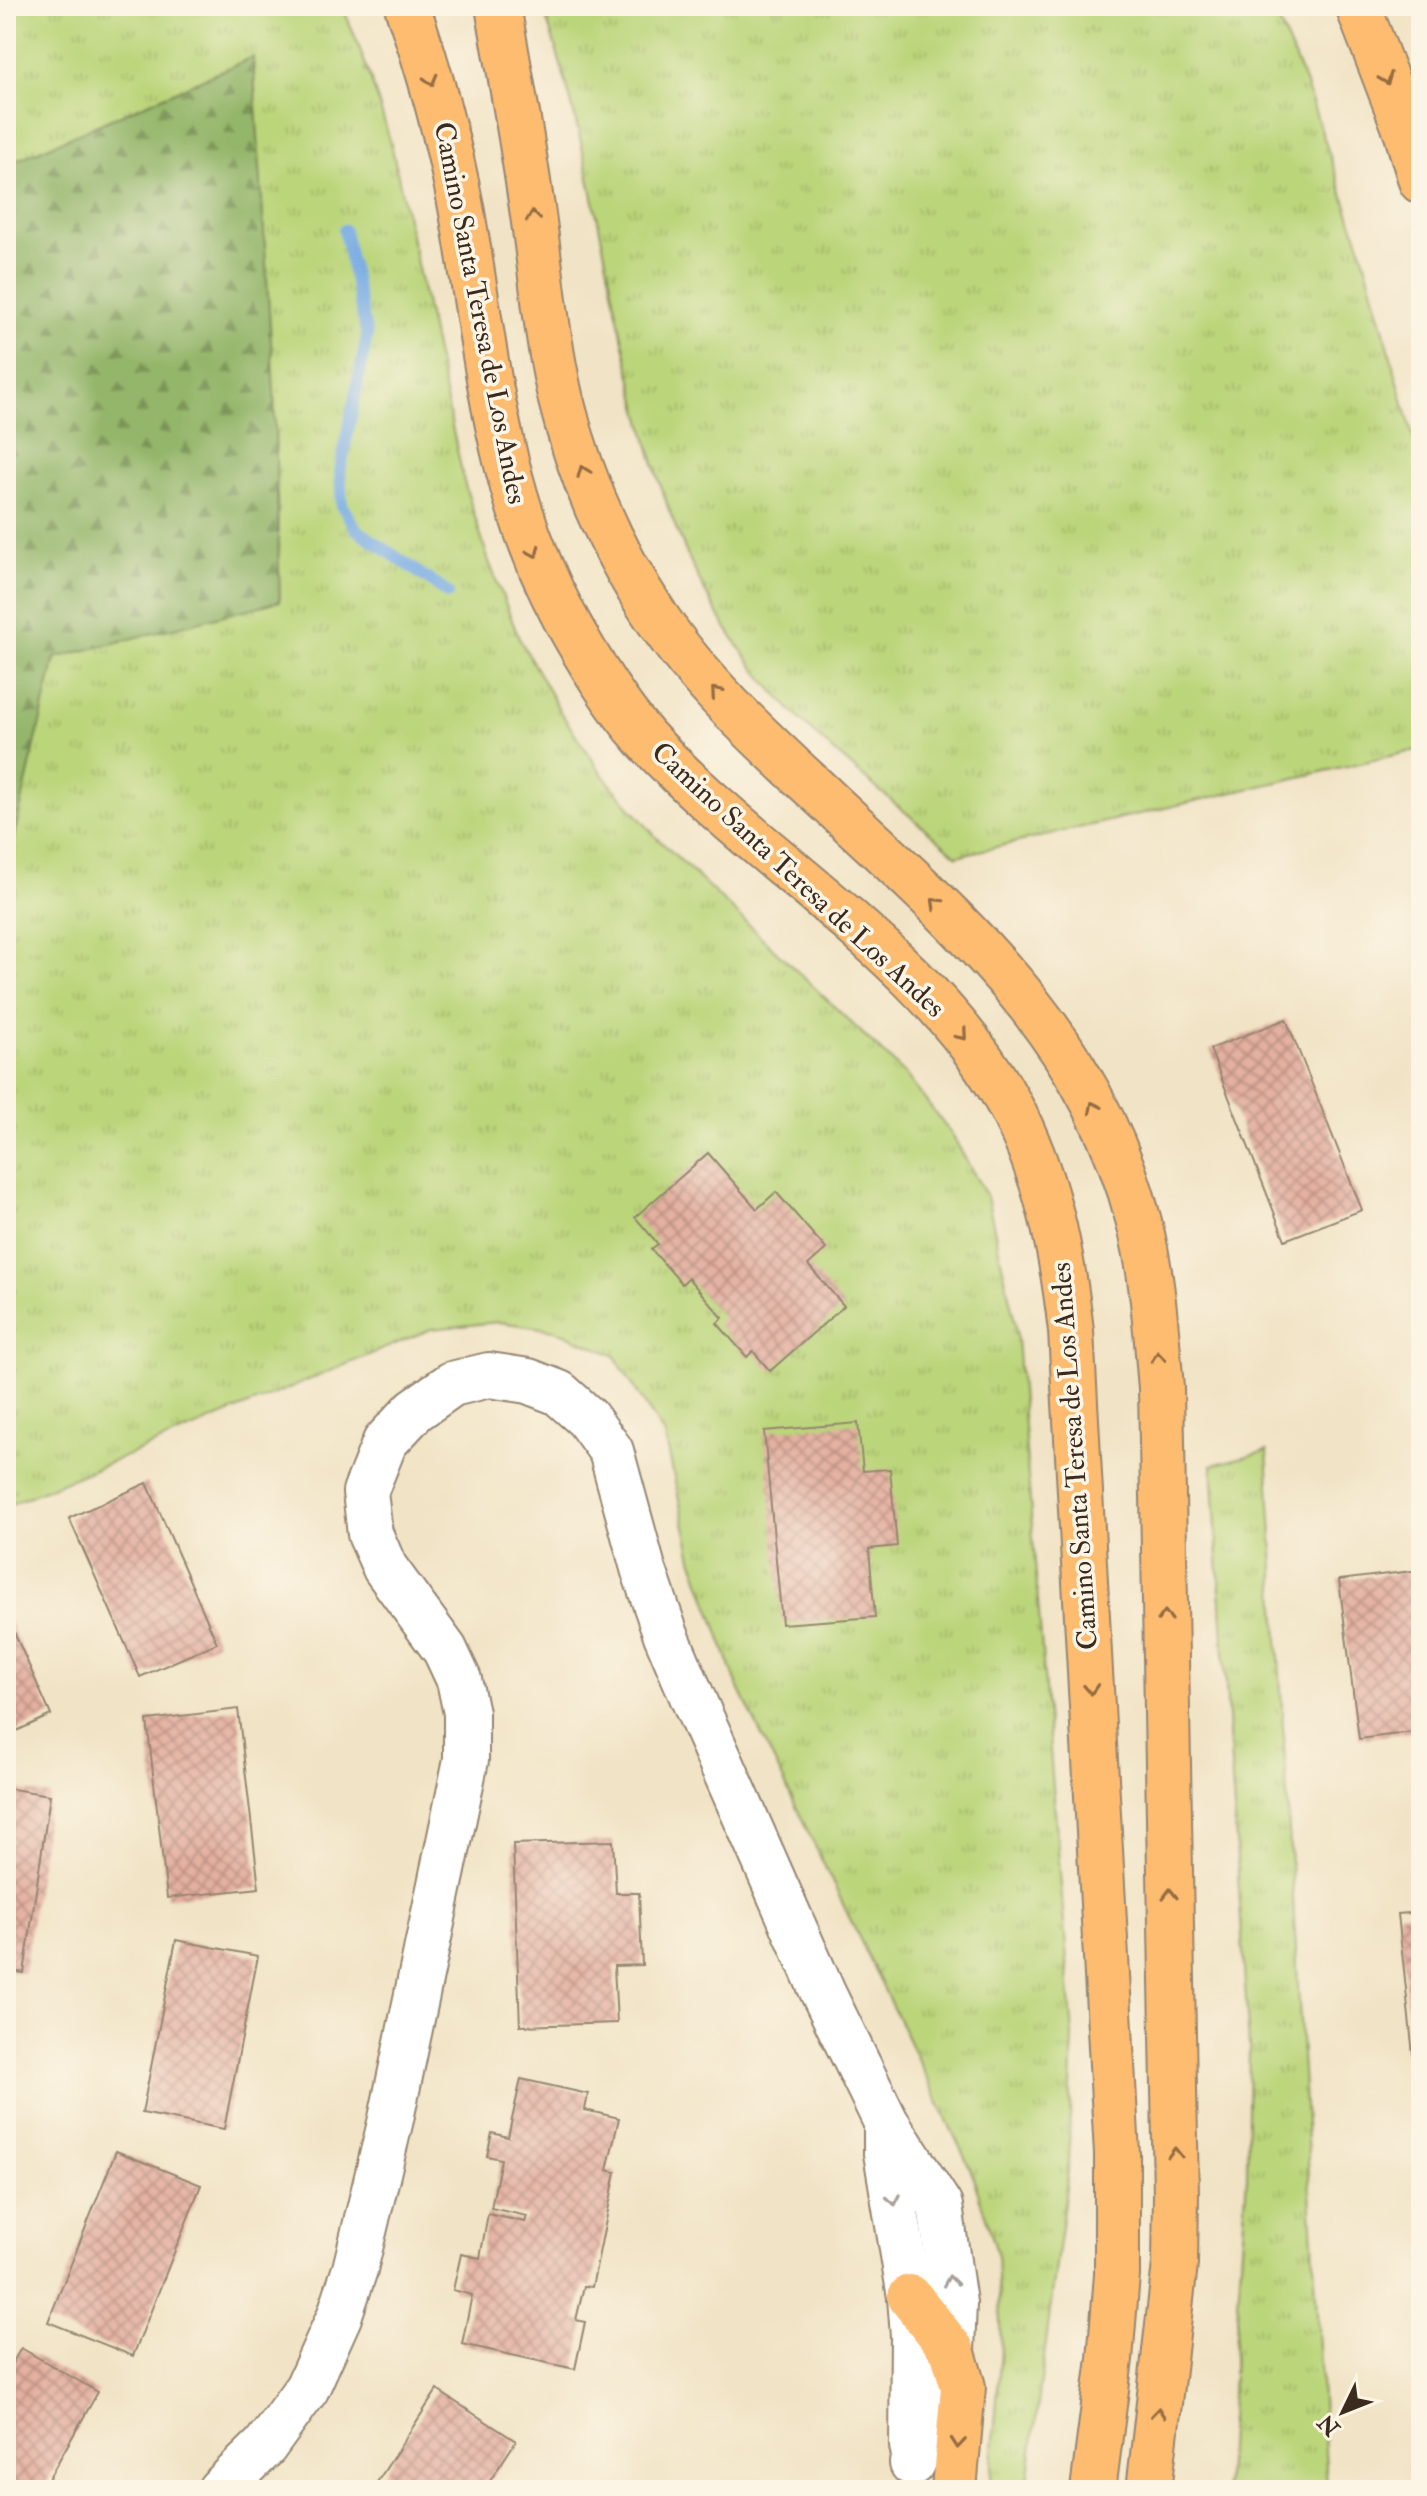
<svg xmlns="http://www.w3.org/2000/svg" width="1427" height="2496" viewBox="0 0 1427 2496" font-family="'IM FELL Double Pica',serif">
<defs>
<pattern id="grass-tufts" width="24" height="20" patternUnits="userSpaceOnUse" patternTransform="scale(2)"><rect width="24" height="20" fill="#bbd57a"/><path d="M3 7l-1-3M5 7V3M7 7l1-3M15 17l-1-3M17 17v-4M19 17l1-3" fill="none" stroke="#a2b769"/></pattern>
<pattern id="forest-firs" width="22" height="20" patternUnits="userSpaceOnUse" patternTransform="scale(2)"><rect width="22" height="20" fill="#94b66a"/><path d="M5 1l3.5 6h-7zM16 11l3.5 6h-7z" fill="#7a9457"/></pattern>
<pattern id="building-cross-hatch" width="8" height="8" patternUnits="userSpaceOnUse" patternTransform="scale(2)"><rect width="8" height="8" fill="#e4b0a0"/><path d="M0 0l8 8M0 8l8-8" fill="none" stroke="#ba8f82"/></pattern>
</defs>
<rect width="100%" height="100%" fill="#fcf5e5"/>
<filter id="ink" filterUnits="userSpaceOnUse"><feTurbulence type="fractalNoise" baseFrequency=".0125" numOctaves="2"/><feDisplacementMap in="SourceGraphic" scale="16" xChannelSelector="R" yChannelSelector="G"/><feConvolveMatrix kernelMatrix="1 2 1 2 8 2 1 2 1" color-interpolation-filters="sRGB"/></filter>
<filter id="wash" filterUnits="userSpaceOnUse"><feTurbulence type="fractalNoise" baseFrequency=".006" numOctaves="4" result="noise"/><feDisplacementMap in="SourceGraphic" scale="32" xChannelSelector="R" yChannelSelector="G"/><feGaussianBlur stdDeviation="1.8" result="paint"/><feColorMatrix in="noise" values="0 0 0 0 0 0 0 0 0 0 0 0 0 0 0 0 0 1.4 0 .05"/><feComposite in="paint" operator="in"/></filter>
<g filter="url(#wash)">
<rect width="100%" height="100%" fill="#f1e3c5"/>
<g fill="url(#grass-tufts)" stroke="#7b804c" stroke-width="2">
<path d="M6,6H342C363,52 378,99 392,148L464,482L488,559L519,638L561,713L605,778L656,837L905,1074L952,1135L987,1197L1016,1327L1073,2035L1068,2172L1027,2490H990L1001,2348L997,2252L970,2168L736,1682L692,1558L665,1436L614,1355L555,1330L499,1322L431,1329L6,1506Z"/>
<path d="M542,6H1272L1305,82L1361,248L1421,465V749L957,856C889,796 808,738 753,666C676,565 649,458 622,336C598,226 580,113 542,6Z"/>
<path d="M1267,1451L1327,2485L1328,2490H1225L1247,2176L1249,2047L1212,1465Z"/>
</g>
<path fill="url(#forest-firs)" stroke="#687044" stroke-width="2" d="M253,57L274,389L280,601L55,658L6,871V165Z"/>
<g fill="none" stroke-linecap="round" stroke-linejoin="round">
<path stroke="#76aae3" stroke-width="12" d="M344,230L367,336L340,471L342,506L356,529L448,593"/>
</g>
<g id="blocks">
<g fill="url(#building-cross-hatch)">
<path d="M1286,1019L1362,1210L1285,1240L1210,1049Z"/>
<path d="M708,1153L757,1209L776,1192L826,1249L808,1265L844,1306L770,1371L753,1351L747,1357L717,1323L723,1318L688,1278L682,1284L651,1249L658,1244L635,1217Z"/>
<path d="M858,1423L863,1471L890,1469L897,1546L869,1549L875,1617L782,1624L764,1431Z"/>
<path d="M147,1483L217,1643L140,1677L69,1518Z"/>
<path d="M1421,1570V1731L1359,1739L1339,1580Z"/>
<path d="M6,1614L51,1715L6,1736Z"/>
<path d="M238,1709L259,1888L167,1898L147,1720Z"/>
<path d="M6,1788L50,1795L24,1973L6,1970Z"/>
<path d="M613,1841L616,1893H639L642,1965L614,1966L617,2023L520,2026L513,1844Z"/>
<path d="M1421,1912V2063L1414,2064L1398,1914Z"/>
<path d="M176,1940L258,1956L224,2129L142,2113Z"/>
<path d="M521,2079L588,2094L585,2110L619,2118L607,2170L616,2172L592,2287L584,2286L576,2320L585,2322L575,2369L462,2344L472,2295L453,2290L461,2254L480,2258L488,2214L525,2222L527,2216L491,2208L501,2159L487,2156L492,2133L508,2137Z"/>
<path d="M116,2151L201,2185L133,2356L48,2322Z"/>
<path d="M21,2348L98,2392L42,2490H6V2374Z"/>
<path d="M437,2390L516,2441L484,2490H372Z"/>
</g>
</g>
</g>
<g filter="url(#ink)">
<use href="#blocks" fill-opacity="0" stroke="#968672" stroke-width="2"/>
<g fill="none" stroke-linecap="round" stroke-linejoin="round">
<g stroke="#968672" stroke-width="48">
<g id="minor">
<path d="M886,2129V2153L910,2297L913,2336L912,2446"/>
<path d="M220,2490L265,2446L307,2388L339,2317L355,2269L391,2119L466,1760V1713L459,1680L445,1650L385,1568L370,1534L365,1492L385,1442L415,1410L452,1384L489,1375L528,1381L559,1393L587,1418L611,1451L643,1568L666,1635L691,1694L823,1993L886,2122L940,2206L954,2303L952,2350L947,2384L912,2463"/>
</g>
</g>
<g stroke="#968672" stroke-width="48">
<g id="major">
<path d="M407,6C430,72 448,138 461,207C487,349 494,486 564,616C587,658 613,702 645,738C756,860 929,956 1008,1102C1047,1174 1062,1251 1071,1331L1117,2154V2275L1110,2359L1093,2490"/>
<path d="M498,6C509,69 521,132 530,195C541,263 545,332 561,400C580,477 613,552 657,618C703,687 766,743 826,799C961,926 1091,1033 1139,1222C1153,1276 1156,1332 1161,1388L1176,2195L1175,2264L1149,2490"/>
<path d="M910,2297L952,2350L963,2387L954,2490"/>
</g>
</g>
<g stroke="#968672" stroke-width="48">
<path id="highway" d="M1358,6L1406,131L1421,181"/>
</g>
<use href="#minor" stroke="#fff" stroke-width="44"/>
<use href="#major" stroke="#febc70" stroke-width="44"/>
<use href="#highway" stroke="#febc70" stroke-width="44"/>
</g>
<defs><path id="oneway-chevron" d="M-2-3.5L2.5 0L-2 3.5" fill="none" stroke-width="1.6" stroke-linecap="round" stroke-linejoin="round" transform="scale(2)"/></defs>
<g stroke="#936c43">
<use href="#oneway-chevron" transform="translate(1386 79) rotate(69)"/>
<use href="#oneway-chevron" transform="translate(431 80) rotate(75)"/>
<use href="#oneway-chevron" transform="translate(533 216) rotate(-97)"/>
<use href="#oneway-chevron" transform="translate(583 471) rotate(-112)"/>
<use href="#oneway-chevron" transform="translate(534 552) rotate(66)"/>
<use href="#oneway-chevron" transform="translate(716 692) rotate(-131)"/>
<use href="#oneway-chevron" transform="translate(936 903) rotate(-136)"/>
<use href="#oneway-chevron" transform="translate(962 1035) rotate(50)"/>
<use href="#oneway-chevron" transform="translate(1094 1107) rotate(-117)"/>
<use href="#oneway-chevron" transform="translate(1158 1357) rotate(-95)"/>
<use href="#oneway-chevron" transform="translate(1165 1616) rotate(-91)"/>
<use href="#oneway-chevron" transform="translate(1091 1689) rotate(87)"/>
<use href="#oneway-chevron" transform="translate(1170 1894) rotate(-91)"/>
<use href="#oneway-chevron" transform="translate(1175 2153) rotate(-91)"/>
<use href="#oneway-chevron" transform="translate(1158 2413) rotate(-84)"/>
<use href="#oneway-chevron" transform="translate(958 2443) rotate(95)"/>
</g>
<g stroke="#a79f9a">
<use href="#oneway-chevron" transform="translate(894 2200) rotate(80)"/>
<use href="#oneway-chevron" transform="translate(950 2281) rotate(-98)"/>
</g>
</g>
<g text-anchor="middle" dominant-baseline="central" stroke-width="7" stroke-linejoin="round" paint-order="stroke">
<g font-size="28" fill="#3b2a1e" stroke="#fcf5e5">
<text transform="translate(480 313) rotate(79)">Camino Santa Teresa de Los Andes</text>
<text transform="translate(798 880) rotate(43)">Camino Santa Teresa de Los Andes</text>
<text transform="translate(1075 1456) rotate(-94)">Camino Santa Teresa de Los Andes</text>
</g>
</g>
<rect width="1427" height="2496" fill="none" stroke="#fcf5e5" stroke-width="32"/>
<g transform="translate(1343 2412) rotate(227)" stroke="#fcf5e5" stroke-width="6" paint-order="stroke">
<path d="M0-6L14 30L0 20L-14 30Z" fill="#3b2a1e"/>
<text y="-12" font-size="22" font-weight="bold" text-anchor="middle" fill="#3b2a1e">N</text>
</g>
</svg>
